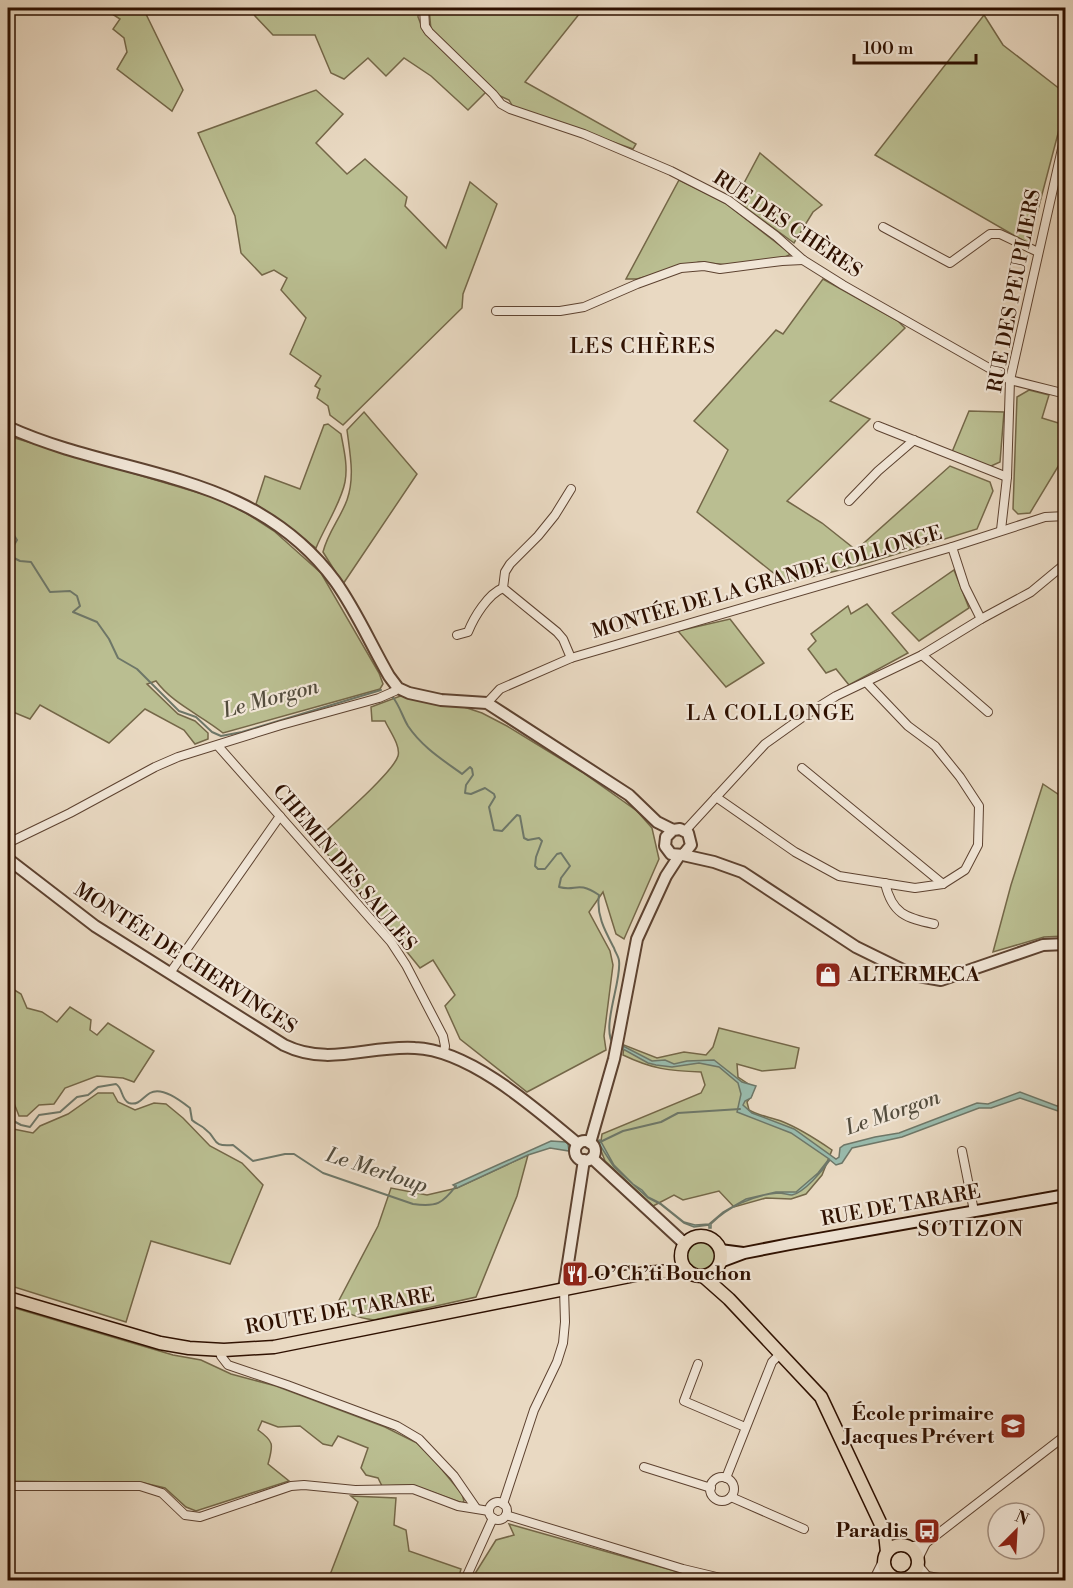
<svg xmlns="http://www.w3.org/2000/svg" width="1073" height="1588" viewBox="0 0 1073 1588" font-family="'Libre Bodoni',serif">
<rect width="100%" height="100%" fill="#e9d9c2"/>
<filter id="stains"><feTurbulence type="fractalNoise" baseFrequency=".00333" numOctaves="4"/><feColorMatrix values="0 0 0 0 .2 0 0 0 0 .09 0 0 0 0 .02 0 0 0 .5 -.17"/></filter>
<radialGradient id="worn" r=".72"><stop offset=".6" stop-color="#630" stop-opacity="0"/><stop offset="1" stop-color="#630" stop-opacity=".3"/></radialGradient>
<g fill="#babe91" stroke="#746748" stroke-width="1.5">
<path d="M103,8H143L183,90L172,111L117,69L127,52L124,38L113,29L120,19Z"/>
<path d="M251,8H419L418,17L424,32L486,92L468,110L431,76L404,58L386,76L368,58L344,79L331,73L315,35H273L255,16Z"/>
<path d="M429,8H584L525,82L636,144L633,149L513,107L509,100L498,95L431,30Z"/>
<path d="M984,15L1003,45L1065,93V107L1029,244L875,155Z"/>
<path d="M316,90L343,114L316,143L347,174L365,159L407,197L405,206L446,248L470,182L497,204L463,294L462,308L343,425L330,415L328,406L317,398L320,389L315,386L321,376L290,354L306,318L281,290L287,278L274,270L262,275L241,253L235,216L198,133Z"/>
<path d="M760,153L822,205L813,212L794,243L735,200Z"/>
<path d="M679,180L725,203L791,254L785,257L728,265L699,262L637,279H626Z"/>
<path d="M823,279L898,321L905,328L830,401L870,419L787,501L822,523L856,550L950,466L990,482L993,491L977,529L861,565L786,583L697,512L728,450L694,421L776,330L783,334Z"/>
<path d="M1029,390L1049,395L1042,418L1065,425V455L1030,513L1018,514L1013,509L1017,397Z"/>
<path d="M969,411L1004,412L1000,462L989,467L952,452Z"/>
<path d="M364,412L417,474L343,584L323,552C328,532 340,519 347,500C355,477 350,454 347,430Z"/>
<path d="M328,424L341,434C344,450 348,466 345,482C341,503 324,528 316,548L256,504L265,476L300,489L324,425Z"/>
<path d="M8,436L216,498L246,513L274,531L321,573L379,673L383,684L380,689L223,733C201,715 173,704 156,681L147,684L178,714L195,721L208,733V739L195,744L184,730L145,709L109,743L40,705L30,719L8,710Z"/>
<path d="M954,570L969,608L919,641L892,613Z"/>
<path d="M867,604L908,653L849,685L836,669L826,673L808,649L816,641L811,634L848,606L851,614Z"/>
<path d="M730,619L764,663L726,687L678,631Z"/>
<path d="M403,695L455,704L482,713L507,726L582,772L637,811L652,828L659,859L624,939L616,934L603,892L589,912L610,951L613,965L604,1036L606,1050L527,1092L460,1039L445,1006L455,995L433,960L420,968L316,840C332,825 393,773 398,756C401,746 389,730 385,721H372L371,707Z"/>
<path d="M1043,784L1065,799V936L1044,937L993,952L1011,885Z"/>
<path d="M8,986L21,994L27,1008L42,1012L57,1022L70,1007L91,1020L90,1030L97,1035L108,1023L154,1051L134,1082L123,1078L97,1076L65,1088L54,1104L39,1105L27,1116H19L14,1103L8,1101Z"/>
<path d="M719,1028L799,1048L795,1068L762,1071L737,1064L738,1077L753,1087L752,1095L747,1102L749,1110C759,1116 770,1117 781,1121C799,1128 816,1139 832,1150L822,1175L806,1194L791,1199L766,1198L734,1207L719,1191L683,1200L674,1195L653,1206L605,1161L600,1148L602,1134L701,1093L705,1085L701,1072C669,1071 652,1069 623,1055L624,1045L657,1058L684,1052L706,1055L713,1047Z"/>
<path d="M98,1093H113L118,1102L135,1110L154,1103L166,1104L183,1118L210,1146L242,1163L263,1185L230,1264L151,1241L126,1322L8,1285V1128L33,1133L40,1126L68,1114Z"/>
<path d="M528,1155L517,1196L476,1297L374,1320C360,1318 347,1315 336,1306L378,1226L391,1188L427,1195L457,1188Z"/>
<circle cx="701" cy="1256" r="14"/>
<path d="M8,1306L173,1355L201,1360L231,1374L276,1386L385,1427L417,1443L430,1455L462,1494L464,1501L462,1503L413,1485L382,1486L378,1478L366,1475L361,1468L368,1448L338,1436L332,1446L323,1444L300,1426L278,1427L262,1421L258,1430C275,1442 273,1445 268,1464L289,1481L196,1511L186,1507L165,1488L144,1483L8,1481Z"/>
<path d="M351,1496L396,1498L394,1525L406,1530L409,1551L461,1569L458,1580H328L358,1502Z"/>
<path d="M509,1524L689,1575L685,1580H471L496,1540L514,1535Z"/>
</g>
<g fill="#99bbad" stroke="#6e7768" stroke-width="1.5">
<path d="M623,1046L652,1061L665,1060L674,1064L687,1061L714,1060L742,1082L756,1086L751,1098L745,1101L743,1105L752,1113L794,1129L836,1159L839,1157L840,1148L844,1145L875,1137L899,1133L977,1103L988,1104L1020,1092L1057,1106L1065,1105V1112H1061L1020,1098L991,1108H979L902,1137L852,1148L842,1163L836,1165L830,1160C823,1170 804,1193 792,1195C788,1195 783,1193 778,1193C753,1195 728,1207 711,1224V1228H709V1225L694,1227L684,1223L660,1204L648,1198L614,1167L597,1141L600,1140L614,1165L633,1184L642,1190L648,1197L660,1203L684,1222L695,1225L709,1224L723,1212L746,1199L776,1192H796L818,1173L829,1159L791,1133L737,1112L741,1094L738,1083L719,1067L699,1063L672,1067L656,1065L648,1063L623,1049Z"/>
<path d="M551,1141L566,1142L568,1144L569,1151L550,1148L528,1155L457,1188L453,1185Z"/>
</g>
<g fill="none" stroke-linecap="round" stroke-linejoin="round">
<g stroke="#6e7768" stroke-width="2">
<path d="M8,526L17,540L8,555L20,561L31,562L50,592L70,591L77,596L80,606L73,612L97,622L109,639L118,658L137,669L179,711L196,717L212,732L221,736L242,732L381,690"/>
<path d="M392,696C400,706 402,716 408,726C422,747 443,760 462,774L470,767L472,769L473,775L466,785L465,793L471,794L485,788L494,794L495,797L489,807L494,830L502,831L517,815L520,816L524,838L528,840L539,838L542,841L536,857L535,866L538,869H545L557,854L561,853L570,866L561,878L559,887C577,892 576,880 599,895C596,915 605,931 614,948C615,952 619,957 619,961C622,981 600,1029 614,1045"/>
<path d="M8,1118L21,1125L30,1127L39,1115L60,1112L77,1097L88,1095L98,1087L116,1084C123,1088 121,1100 129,1103C139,1106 143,1097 150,1093C162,1086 181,1101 190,1108L192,1120C196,1124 201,1125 205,1129C219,1139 210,1147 233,1145L253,1161L285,1154H294L323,1173L413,1204C437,1207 442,1204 456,1186"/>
<path d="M598,1143L623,1131L661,1122L678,1113L740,1109"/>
</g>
<g stroke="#5d4230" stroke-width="10">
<g id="minor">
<path d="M424,8L425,26L429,32L493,94L501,104L510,109L584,134L671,171L728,200L776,236L803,260L843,285L1010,380L1066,394"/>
<path d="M8,22L10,24"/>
<path d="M883,227L950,263L990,234H1000L1038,252"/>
<path d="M496,311H560L584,307L637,284L681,268L704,266L720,269L782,261L803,260"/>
<path d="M878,426L1007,477"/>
<path d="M849,501L878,471L914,440"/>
<path d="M1001,530L1007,477L1010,380L1066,131"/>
<path d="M952,547L965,587L981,619"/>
<path d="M457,635L468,632C474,617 488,594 503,588"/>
<path d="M922,655L988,712"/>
<path d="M571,658L563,639L557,632L503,588L505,572L510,564L538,536L555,515L571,489"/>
<path d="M487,703L500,689L571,658L952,547L1045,517L1066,516"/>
<path d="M218,746L391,942L406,965L443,1036L445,1046L444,1052"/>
<path d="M802,768L943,884"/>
<path d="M716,797L795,852L839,876L915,888L943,884L965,870L978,845L979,806L960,777L935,746L908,726L867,683"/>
<path d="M685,831L765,744L807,714L836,696L922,655L981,619L1031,592L1066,563"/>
<path d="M8,843L70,813L155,767L178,757L281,725L379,698L395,691L398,688"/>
<path d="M885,883C892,914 906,918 934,924"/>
<path d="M170,973L280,816"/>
<path d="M962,1151L974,1211"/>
<path d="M220,1349L221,1356L228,1365L287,1385L397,1426L419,1439L454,1476L476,1508"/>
<path d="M698,1364L684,1401L745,1427"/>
<path d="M644,1467L711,1488"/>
<circle cx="722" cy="1489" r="12"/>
<path d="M726,1478L772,1362L780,1354"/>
<path d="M8,1486H140L162,1493L185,1515L200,1517L291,1486L304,1485L355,1490L413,1489L458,1506L489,1511"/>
<path d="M731,1497L804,1529"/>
<circle cx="498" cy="1511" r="9"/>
<path d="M503,1504L534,1410L557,1362L563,1343L565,1322L564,1289"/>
<path d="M506,1515L683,1569L729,1580"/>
<path d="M910,1547L926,1543L1066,1435"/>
<path d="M918,1559L926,1543"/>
<path d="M918,1565L927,1576"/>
<path d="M912,1576H927L950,1580"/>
<path d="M875,1577L884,1559"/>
<path d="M465,1580L493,1518"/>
</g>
</g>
<g stroke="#5d4230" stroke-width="14">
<g id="tertiary">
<path d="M8,427C122,479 251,468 335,581C356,610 371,645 389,676L398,688L409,693L441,700L487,703L629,795L657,822L673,830L680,829L688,833L691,845L683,855L671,854L665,846L666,837L673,830"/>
<path d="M683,855L714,862L742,872L856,947L913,975L941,980L1043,945L1066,944"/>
<path d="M8,859L95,926L284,1045C329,1067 368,1045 415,1048C470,1050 536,1109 578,1144"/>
<circle cx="585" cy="1151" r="10"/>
<path d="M590,1143L614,1059L637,939L666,876L679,856"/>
<path d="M592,1158L685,1244"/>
<path d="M564,1289L584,1160"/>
</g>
</g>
<g stroke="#2e1000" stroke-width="14">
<g id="secondary">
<path d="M720,1250L743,1253"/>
<path d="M720,1262L744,1253L790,1244L1066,1195"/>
</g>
</g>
<g stroke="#2e1000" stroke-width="15">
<g id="primary">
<circle cx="701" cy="1256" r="20"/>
<path d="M703,1276L729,1299L821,1397L885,1533L887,1552"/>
<path d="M8,1298L160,1343L189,1348L224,1350L274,1347L645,1273L687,1270"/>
<circle cx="901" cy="1562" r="17"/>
</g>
</g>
<use href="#minor" stroke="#f1e6d7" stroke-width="8"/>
<use href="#tertiary" stroke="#f1e6d7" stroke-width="10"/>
<use href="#secondary" stroke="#f1e6d7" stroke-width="10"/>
<use href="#primary" stroke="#e9d9c2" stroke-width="12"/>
</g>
<defs>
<g id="shop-square" transform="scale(1.35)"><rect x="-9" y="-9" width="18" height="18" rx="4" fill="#8f2418" stroke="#f1e6d7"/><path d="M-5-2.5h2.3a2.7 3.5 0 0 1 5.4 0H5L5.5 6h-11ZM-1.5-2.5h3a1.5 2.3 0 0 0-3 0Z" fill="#fff"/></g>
<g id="restaurant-square" transform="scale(1.35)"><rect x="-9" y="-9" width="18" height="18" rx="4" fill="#8f2418" stroke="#f1e6d7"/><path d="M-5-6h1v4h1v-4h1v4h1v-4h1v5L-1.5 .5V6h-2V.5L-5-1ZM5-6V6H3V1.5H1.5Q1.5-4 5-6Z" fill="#fff"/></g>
<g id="school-square" transform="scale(1.35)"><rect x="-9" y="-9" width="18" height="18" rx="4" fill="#8f2418" stroke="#f1e6d7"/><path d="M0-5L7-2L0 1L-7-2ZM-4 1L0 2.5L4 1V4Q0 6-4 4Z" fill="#fff"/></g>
<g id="bus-square" transform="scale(1.35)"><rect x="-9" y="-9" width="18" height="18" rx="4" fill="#8f2418" stroke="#f1e6d7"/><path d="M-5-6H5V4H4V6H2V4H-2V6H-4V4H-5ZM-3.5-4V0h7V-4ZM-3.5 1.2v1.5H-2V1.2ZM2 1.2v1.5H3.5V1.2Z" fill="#fff"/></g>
</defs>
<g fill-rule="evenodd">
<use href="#shop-square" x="828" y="975"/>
<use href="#restaurant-square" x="575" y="1274"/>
<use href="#school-square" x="1013" y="1426"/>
<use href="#bus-square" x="927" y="1531"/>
</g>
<g text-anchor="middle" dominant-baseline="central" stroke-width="4.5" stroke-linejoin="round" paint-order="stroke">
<g font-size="20" fill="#2e1000" stroke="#f1e6d7">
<text transform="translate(787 225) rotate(34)">RUE DES CHÈRES</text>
<text transform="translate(1015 291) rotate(-79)">RUE DES PEUPLIERS</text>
<text transform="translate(767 583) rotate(-16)">MONTÉE DE LA GRANDE COLLONGE</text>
<text transform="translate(344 868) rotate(50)">CHEMIN DES SAULES</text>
<text transform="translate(185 959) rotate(33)">MONTÉE DE CHERVINGES</text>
<text transform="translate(901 1206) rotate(-10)">RUE DE TARARE</text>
<text transform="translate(340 1312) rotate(-10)">ROUTE DE TARARE</text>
</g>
<g font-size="20" font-weight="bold" fill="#2e1000" stroke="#f1e6d7" text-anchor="start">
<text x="848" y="975">ALTERMECA</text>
<text x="594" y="1274">O’Ch’ti Bouchon</text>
<text x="994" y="1414" text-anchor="end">École primaire<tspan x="994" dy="23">Jacques Prévert</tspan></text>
<text x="908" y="1531" text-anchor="end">Paradis</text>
</g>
<g font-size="21" letter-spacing="1.5" fill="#2e1000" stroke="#f1e6d7">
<text x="643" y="347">LES CHÈRES</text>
<text x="771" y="714">LA COLLONGE</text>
<text x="971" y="1230">SOTIZON</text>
</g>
<g font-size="21" font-style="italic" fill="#534c3d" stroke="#f1e6d7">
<text transform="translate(271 699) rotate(-15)">Le Morgon</text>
<text transform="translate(893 1113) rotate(-19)">Le Morgon</text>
<text transform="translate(377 1171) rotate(18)">Le Merloup</text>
</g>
</g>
<rect width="1073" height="1588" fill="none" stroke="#e9d9c2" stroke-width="30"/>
<rect x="9" y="9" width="1055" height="1570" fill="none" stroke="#2e1000" stroke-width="3"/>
<rect x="15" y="15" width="1043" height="1558" fill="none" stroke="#2e1000" stroke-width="1.5"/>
<g transform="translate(1016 1531) rotate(24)"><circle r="28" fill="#f1e6d7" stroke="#a39081" stroke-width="1.5"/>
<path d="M0-4.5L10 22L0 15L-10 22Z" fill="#8f2418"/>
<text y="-9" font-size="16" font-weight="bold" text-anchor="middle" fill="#2e1000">N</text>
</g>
<path d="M854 54v9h122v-9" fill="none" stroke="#2e1000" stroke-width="3"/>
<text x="863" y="54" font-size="18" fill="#2e1000" stroke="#f1e6d7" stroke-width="4.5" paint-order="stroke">100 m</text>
<rect width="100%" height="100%" filter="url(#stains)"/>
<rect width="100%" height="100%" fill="url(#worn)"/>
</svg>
